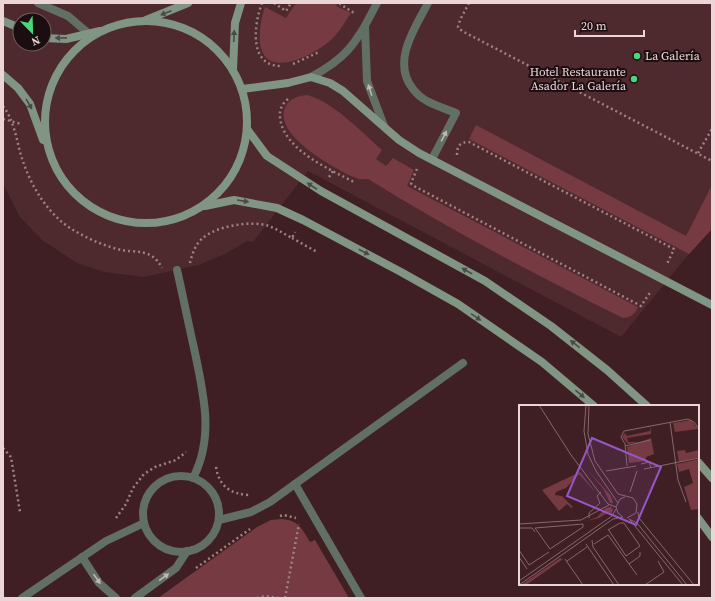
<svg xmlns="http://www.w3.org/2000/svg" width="715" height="601" viewBox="0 0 715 601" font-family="'Source Serif 4',serif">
<rect width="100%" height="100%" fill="#3f1f23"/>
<path fill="#4e292d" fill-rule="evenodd" d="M3,3H712V229L689,254L621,337L308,171L253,242L247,241L227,253L199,265L144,277L104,272L77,263L42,240L20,217L3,184ZM20,20H44V44H20Z"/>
<g fill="#753a42">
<path d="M296,3H338L336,6L351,13C345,22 340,31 332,39C316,54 265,82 260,43C259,31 261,18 265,7L286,18Z"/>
<path d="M307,95C332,101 363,133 382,150L376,159L386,166L393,158L414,170L407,186L638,307C635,314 631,318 623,318C536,275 450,230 368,179C364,179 360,180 356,178C336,170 273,135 285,108C289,98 298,96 307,95Z"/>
<path d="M476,125L686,236L712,185V229L689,254L469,139Z"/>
<path d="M281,519C298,520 302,528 310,542L315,540L349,598H158L257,527L271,520Z"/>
</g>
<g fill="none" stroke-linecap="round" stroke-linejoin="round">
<g stroke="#9d8285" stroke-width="2.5" stroke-dasharray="2 3" stroke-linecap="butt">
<path d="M262,3C254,24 248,67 282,66"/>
<path d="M274,3L286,11L291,3"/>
<path d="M340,3V4L354,13"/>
<path d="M469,3L460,20L458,27L462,31L712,161"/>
<path d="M293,64L319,52"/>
<path d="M288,99C282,104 279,110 280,118C284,150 329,169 354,182"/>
<path d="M3,106C13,119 16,136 20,152C28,180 43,208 67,226C82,236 99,244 117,249C136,254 151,247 162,268"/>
<path d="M3,119L21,124"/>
<path d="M698,153L712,129"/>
<path d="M457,155C457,146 460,142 469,142L674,249L667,264"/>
<path d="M417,169L411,183L412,185L641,306L651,291"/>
<path d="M329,177L333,171"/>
<path d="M292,238L317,252"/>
<path d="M190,263C192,254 196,243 203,238C216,226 252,220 269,226C277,229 284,234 292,238L295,232"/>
<path d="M3,448L11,457L20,512"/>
<path d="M216,467C219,486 230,494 249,495"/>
<path d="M280,516L284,515L296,518"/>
<path d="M116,518L126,504L133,488L144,474L155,467L176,460L186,452"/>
<path d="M196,568L250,529"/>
<path d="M257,598L265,596L279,598"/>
<path d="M285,598L299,524"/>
</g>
<g stroke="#626f64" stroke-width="8">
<path d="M38,3L68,16L88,33"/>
<path d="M428,3C415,28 391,62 413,89C417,94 421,98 427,101C436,106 446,109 456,113L432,159"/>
<path d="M177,270C183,296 188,322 194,348C203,392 215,436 193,478"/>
<circle cx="181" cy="514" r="38"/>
<path d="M295,484L361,598"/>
<path d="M219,520L251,512L270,502L463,363"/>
<path d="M82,557L99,583L116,598"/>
<path d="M22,598L106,541L144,523"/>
<path d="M135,598L176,568L187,551"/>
</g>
<g stroke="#626f64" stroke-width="8">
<path d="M365,27L367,81L384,126"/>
<path d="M311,77C324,70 337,62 347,51C360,37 368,20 377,3"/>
</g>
<g stroke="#819585" stroke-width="8">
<path d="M146,20L188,3"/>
<path d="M3,21L20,28"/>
<circle cx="146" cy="122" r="101"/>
<path d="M44,38L66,39L100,31"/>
<path d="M233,70L235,23L241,3"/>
<path d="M3,75L18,88L30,104L43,140"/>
<path d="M242,89L288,83L311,77L330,83L343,91L399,140L419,153L712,305"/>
<path d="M247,129L267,156L321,191L485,281L551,326L607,370L647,406"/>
<path d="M205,206L234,200L277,208L303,220L401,272L458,304L542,362L594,406"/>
<path d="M698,462L712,478"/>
<path d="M698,518L712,537"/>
</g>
</g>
<defs><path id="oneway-solid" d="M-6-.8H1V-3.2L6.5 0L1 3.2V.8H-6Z"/></defs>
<g fill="#494b45">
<use href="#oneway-solid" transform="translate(166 13) rotate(159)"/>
<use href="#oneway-solid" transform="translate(234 36) rotate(-88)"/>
<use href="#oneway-solid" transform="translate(61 38) rotate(179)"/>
<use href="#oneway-solid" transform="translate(29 104) rotate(60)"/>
<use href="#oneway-solid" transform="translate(312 186) rotate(-147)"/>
<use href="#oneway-solid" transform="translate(243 201) rotate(9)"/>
<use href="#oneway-solid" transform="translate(364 252) rotate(28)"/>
<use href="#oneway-solid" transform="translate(467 271) rotate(-151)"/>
<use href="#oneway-solid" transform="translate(476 317) rotate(34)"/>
<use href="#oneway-solid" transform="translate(575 344) rotate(-142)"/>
<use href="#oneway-solid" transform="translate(580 394) rotate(40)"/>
</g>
<g fill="#c2b6b4">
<use href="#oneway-solid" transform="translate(370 90) rotate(-108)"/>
<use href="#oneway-solid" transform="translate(444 136) rotate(-63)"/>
<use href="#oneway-solid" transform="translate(164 577) rotate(-36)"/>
<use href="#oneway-solid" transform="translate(97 579) rotate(55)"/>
</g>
<g fill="#49d778" stroke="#1c0e10" stroke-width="1.5">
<circle cx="637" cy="56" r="4"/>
<circle cx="634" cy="79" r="4"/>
</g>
<g text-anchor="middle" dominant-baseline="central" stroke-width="4" stroke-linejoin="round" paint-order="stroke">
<g font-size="12" fill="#ebd5d7" stroke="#1c0e10" text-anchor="start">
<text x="645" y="56">La Galería</text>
<text x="626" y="72" text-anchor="end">Hotel Restaurante<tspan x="626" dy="14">Asador La Galería</tspan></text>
</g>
</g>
<g transform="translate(519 405)">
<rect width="180" height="180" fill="#3f1f23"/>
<path d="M172,15L179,24L156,27L154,18ZM132,22V29L108,33L109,37H120L109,39L103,32L106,28L108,31L131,26ZM132,33L135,49L127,52V56L110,58L108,42ZM166,45L167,48L180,45V52L160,57L158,46ZM180,54V104L172,105L165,82L174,78L170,64L160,67L158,59ZM68,64L92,91L94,98H91L85,85ZM61,67L77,88L60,69L47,83L37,87L36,90L43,91L54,102L52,103L48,99L40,106L23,85ZM92,102L94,105L92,109L90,107L80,113L68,116L78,112L87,103ZM41,153L44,154L7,180H2Z" fill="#753a42"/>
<path fill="none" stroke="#84686b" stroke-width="1" d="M20,0L52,50L89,99L97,102M67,0L65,26L69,49L77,66L99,98M70,0L69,29L76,56L99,89L114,93L118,99L117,108L108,113M151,17L159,75L167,97M106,41L131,35M122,59L130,57L132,63M108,61L106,39L102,32L105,26L169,14L175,17L180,24M125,64L180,53M87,66L117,61M111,87L118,66M119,107L120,113L175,180M104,112L99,108L97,102L101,94L106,92M70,113V108L81,98L78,91L82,87M110,114L118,118L168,180M111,115L164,180M0,119L62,115L90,100M64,119V122L31,144L16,123ZM0,123H13L16,127M89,124L107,151L121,141L105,118H101L89,125M73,135L74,142L100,180M67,139L95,180M75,139L89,130L118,170M0,145L10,160L30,147M0,152L8,164M46,154L64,180M48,156L68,142M110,159L121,151V147M0,176L93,111L97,104M0,180L94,114L104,112M126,180L145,167L139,156"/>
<path fill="#9756c5" fill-opacity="0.15" stroke="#9756c5" stroke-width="2" d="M73,33L142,62L117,120L48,91Z"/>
<rect width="180" height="180" fill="none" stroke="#ebd5d7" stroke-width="2"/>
</g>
<rect width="715" height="601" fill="none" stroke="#ebd5d7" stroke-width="8"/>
<g transform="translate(32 32) rotate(157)"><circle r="19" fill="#1c0e10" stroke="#6f5e60"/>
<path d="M0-3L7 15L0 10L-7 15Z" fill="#49d778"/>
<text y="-6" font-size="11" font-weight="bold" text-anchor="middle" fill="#ebd5d7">N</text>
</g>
<path d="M575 30v6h69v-6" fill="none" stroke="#ebd5d7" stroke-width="2"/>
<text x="581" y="30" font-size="12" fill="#ebd5d7" stroke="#1c0e10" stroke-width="3" paint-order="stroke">20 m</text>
</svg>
